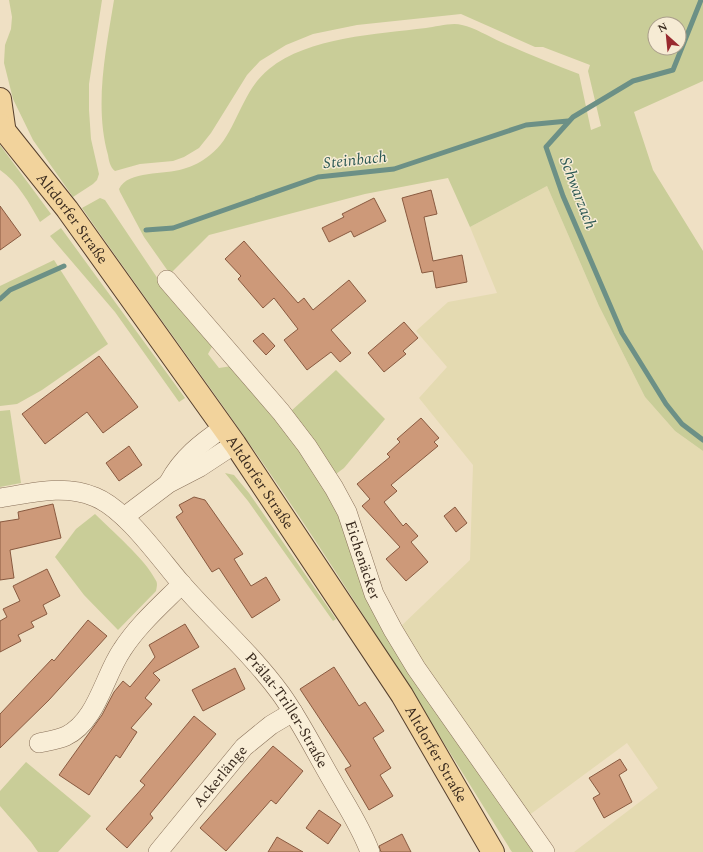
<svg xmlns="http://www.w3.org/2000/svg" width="703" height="852" viewBox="0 0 703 852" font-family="Spectral,serif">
<rect width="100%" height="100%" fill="#efe0c4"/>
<path fill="#e4dab1" d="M547,186L599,306L645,397L675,431L703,451V852H574L658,788L627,743L528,816L399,628L470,560L473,465L419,398L447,367L416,331L448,302L497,293L470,227Z"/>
<g fill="#c9cd98" fill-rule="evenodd">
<path d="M9,0H102L89,84V110L91,139L99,174L97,180L93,184L73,197L33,140L13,99L4,63L5,45L11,29L12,17Z"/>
<path d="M114,0H703V81L634,112L653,170L703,251V451L675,431L645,397L599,306L547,186L470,227L448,178L365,194L209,235L170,274L144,237L120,192L119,189C128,170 165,175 183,169C194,166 201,162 210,155C236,136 240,92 269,69C308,37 378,34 426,28C436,27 452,22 462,25C475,28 488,36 501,42C526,53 552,64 579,74L591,130L601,126L588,71L590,65L543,47H535L461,14L357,25L313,34L286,45L260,61L247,75L211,133L199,148L184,157L173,161L140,164L115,171C110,167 109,161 108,155C94,105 106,50 114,0ZM655,24H679V48H655Z"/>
<path d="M0,145L51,214L40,222C29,203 18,182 0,170Z"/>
<path d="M100,198L105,200L160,282L213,345L208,354L219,368L232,366C259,399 290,432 313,468C336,504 350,543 363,583L537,852H512C436,731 362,609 282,491C217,395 148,303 82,208Z"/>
<path d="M61,228L185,398L179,402L115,312L50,236Z"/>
<path d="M54,260L108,344L42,390L17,404L0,406V286Z"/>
<path d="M336,370L385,419L344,468L336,474L290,412Z"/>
<path d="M10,410L21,483L0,487V411Z"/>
<path d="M225,473L234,475L249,493L336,619L333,621L248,501Z"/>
<path d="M95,514C112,531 145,559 155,579C158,583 157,586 156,591L118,630L84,595L55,557L76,529Z"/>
<path d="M26,762L91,816L58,852H38L31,842L0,806V791Z"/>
</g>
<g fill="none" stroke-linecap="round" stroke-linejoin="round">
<g stroke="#6c9086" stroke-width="5">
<path d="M701,0L673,70L633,81L573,117L546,147L563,196L622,333L666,404L682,424L703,440"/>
<path d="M146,230L173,228L318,177L394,169L526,125L568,121"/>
<path d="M0,299L10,290L64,266"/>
</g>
</g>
<g fill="#cd9979" stroke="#895a40">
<path d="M431,190L437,214L424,217L433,261L462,255L467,282L436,288L433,271L422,273L402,198Z"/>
<path d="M374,198L386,221L354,237L351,231L329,242L322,228L344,217L342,214Z"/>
<path d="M0,206L21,235L0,250Z"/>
<path d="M244,241L298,303L304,298L313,310L349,280L366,301L331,330L351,353L340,362L331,352L307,370L284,340L298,329L274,298L263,308L238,279L241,276L225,259Z"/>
<path d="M404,322L418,338L403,351L406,354L384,372L368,353Z"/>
<path d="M263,333L275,346L266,355L253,341Z"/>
<path d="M99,356L138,407L103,433L87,412L45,444L22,414Z"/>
<path d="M421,418L439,438L434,442L438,446L391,485L397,491L384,502L403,526L406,523L418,536L411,542L428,562L406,581L386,559L400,547L362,506L370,499L357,484L390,457L387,454L400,442L397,439Z"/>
<path d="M129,446L142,465L119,481L106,463Z"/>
<path d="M194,497L205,500L243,554L234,559L251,586L266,577L280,600L252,618L219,568L212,572L176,517L183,512L179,505Z"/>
<path d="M53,504L61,538L10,550L14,578L0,580V522L19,519L18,512Z"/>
<path d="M455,507L467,523L456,532L444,516Z"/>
<path d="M47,569L60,596L43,605L47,614L31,622L34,627L18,635L21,641L0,652V621L7,617L3,609L20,601L13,586Z"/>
<path d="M88,620L107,636L49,700L0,748V714L52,659L54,661Z"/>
<path d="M185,624L199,647L153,673L160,680L145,698L152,704L131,728L137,732L120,758L116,755L89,795L59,775L102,715L114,692L123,681L130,687L155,657L149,645Z"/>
<path d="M334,667L359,706L365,702L384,731L373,738L391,768L380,775L393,796L369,810L345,769L351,766L300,689Z"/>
<path d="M235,668L245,689L203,711L192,690Z"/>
<path d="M194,716L216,734L150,814L153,818L127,848L106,829L145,785L140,781Z"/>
<path d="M273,746L303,771L276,804L271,800L226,851L200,828Z"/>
<path d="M620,759L627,770L619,775L632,802L604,818L593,798L600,794L589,778Z"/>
<path d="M319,810L341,825L328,844L306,828Z"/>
<path d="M402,834L411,852H381L379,846Z"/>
<path d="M277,837L303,852H268Z"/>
</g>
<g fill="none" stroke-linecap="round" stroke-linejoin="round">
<g stroke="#89715a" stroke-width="20">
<g id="minor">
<path id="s1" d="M167,280L281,412L307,446L334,488L347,512L374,594L393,630L416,668L545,852"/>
<path d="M169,482C182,458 201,443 223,428"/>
<path id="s2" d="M0,498C32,493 64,484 95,497C125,509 158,556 180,582C213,620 251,653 281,694C301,722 316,753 333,782C346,805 361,827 370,852"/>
<path d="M124,517L169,483L200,467L235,444"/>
<path d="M39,743C48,741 57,740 66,736C97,721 104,676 122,650C138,625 161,605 182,584"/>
<path id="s3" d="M158,852L244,747L271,725L293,712"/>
</g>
</g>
<g stroke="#57402e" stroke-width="24">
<g id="major">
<path d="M0,99L4,127"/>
<path id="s4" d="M0,125L67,209L235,444L402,695L493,852"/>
</g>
</g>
<use href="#minor" stroke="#f9eed7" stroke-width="19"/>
<use href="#major" stroke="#f2d39c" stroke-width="22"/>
</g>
<g text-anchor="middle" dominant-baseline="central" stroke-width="3" stroke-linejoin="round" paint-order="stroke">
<g font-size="15" fill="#392a1e" stroke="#f6ebd4">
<text stroke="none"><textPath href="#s4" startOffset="118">Altdorfer Straße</textPath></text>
<text stroke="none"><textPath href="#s4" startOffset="442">Altdorfer Straße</textPath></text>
<text stroke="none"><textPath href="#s1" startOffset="345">Eichenäcker</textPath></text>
<text stroke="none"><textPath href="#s2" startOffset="385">Prälat-Triller-Straße</textPath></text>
<text stroke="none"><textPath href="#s4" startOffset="766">Altdorfer Straße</textPath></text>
<text stroke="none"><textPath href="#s3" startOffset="98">Ackerlänge</textPath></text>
</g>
<g font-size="16" font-style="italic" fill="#2d5954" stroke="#f6ebd4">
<text transform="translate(355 160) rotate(-6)">Steinbach</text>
<text transform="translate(578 193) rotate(69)">Schwarzach</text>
</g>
</g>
<g transform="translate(667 36) rotate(333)"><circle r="19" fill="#f6ebd4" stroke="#aa9e8b"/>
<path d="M0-3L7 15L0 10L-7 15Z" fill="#992a2f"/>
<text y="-6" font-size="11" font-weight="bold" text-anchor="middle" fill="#392a1e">N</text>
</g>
</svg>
